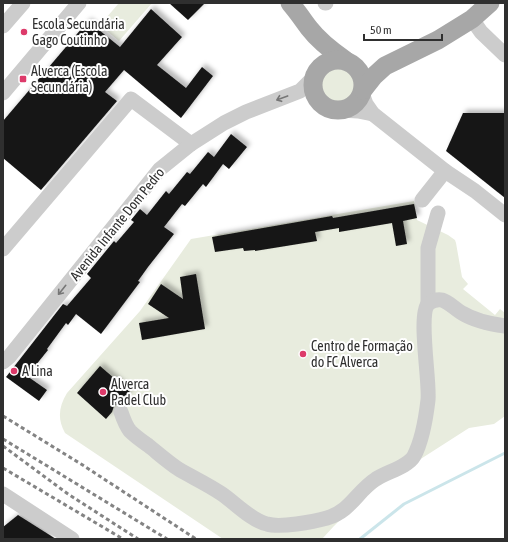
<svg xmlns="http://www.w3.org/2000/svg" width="508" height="542" viewBox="0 0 508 542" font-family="'Asap Condensed',sans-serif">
<defs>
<filter id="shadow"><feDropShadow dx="3.5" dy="-3.5" stdDeviation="2" flood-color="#0004"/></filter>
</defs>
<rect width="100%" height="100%" fill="#fff"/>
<g fill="#e8ecde">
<path d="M119,3H152L119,41L100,25Z"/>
<circle cx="338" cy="85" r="18"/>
<path d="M414,201L417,220L448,235L455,240L456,243L462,277L468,284L463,289L495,315L500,309L505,313V416L494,424L469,428L377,487L349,511L334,526L322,539H223L65,433C57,419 59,406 67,393L140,311L191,239Z"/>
</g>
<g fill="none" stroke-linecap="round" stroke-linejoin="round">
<path stroke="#cbe5ea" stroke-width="3" d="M360,539L404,504L505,453"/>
</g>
<g fill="#161616" filter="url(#shadow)">
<path d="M169,3H205L188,20Z"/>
<path d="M151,9L182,37L157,65L186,88L202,67L213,76L181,118L124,70L105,92L117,101L41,190L3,158V121L88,21L120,47Z"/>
<path d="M463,113H505V198L446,151Z"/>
<path d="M231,134L247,147L229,169L223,164L206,187L203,184L185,206L182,204L164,227L174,234L148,267L138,281L140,282L101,334L76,314L68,325L66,323L47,349L48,350L27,376L47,390L39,401L6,377L63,304L67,306L91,278L87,274L114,241L116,243L134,222L131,220L140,209L147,215L166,191L169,194L187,172L190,174L208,152L214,157Z"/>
<path d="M414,204L417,218L403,221L407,244L396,246L392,223L339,232V228L315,232L317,241L255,251V250L244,251L243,248L215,252L212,237L332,216L333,218Z"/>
<path d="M196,274L205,329L142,340L139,323L169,318L148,304L161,284L183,299L180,277Z"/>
<path d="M100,366L130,392L120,403L114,406L112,412L106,419L77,393Z"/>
<path d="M18,515L56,539H3V527Z"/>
</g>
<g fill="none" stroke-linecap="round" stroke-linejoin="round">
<g stroke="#ccc" stroke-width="15">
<path d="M325,3H326"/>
<path d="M472,19L481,32L505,55"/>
<path d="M3,26L23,3"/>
<path d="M3,93L79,3"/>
<path d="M362,93L366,104L373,114L445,171L475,191L505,215"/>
<path d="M342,110L358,111L373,114"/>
<path d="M422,200L445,171"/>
<path d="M3,249L131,99L191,144"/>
<path d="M428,304V248L438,213"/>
<path d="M3,362L9,357L160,169L191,144L224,123L246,112L300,91L314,77"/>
<path d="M121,412C123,418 126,426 130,431C136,437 142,441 149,446C159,454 169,463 180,470C194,478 209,485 222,494C235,503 252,521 267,524C280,528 313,522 327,518C351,511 357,491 376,479C386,472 408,467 414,456C422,441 426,417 428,400C430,381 418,316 428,304C431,301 437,299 442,300C449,302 455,309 462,313C475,321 490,324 505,326"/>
<path d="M3,494L72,539"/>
</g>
<g stroke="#a7a7a7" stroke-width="19">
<path d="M290,3C297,11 303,20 309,28C319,41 332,51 345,60"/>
<circle cx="338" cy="85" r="25"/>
<path d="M363,90L374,76L385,66L438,40L472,19L490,3"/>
</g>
<g stroke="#848484" stroke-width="3" stroke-dasharray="4 3" stroke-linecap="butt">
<path d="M3,416L81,464L196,539"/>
<path d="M3,439L167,539"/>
<path d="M3,446L68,494L138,539"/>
<path d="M3,468L123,539"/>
</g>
</g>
<defs><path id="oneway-shaft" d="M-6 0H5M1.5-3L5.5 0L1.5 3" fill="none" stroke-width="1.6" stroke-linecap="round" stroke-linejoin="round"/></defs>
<g stroke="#767676">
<use href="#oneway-shaft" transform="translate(282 98) rotate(160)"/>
<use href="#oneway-shaft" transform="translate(62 290) rotate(129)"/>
</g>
<g fill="#dd3a6a" stroke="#fff" stroke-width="1.5">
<circle cx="24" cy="32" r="4"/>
<rect x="19" y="75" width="8" height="8" rx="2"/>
<circle cx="303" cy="354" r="4"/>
<circle cx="14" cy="371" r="4"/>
<circle cx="103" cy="392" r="4"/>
</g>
<g text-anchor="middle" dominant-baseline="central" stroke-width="4" stroke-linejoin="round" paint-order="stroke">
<g font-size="14" fill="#2f2f2f" stroke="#fff" text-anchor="start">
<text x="32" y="24">Escola Secundária<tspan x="32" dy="16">Gago Coutinho</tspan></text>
<text x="31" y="71">Alverca (Escola<tspan x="31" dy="16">Secundária)</tspan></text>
<text x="311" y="346">Centro de Formação<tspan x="311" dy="16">do FC Alverca</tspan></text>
<text x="22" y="371">A Lina</text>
<text x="111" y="384">Alverca<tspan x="111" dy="16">Padel Club</tspan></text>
</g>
<g font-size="14" fill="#2f2f2f" stroke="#fff">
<text transform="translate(117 224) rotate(-51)">Avenida Infante Dom Pedro</text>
</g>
</g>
<rect width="508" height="542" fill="none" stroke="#2f2f2f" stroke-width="8"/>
<path d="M364 34v6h78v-6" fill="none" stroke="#2f2f2f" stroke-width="2"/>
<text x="370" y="34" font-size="12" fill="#2f2f2f" stroke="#ffffff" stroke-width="3" paint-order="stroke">50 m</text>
</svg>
